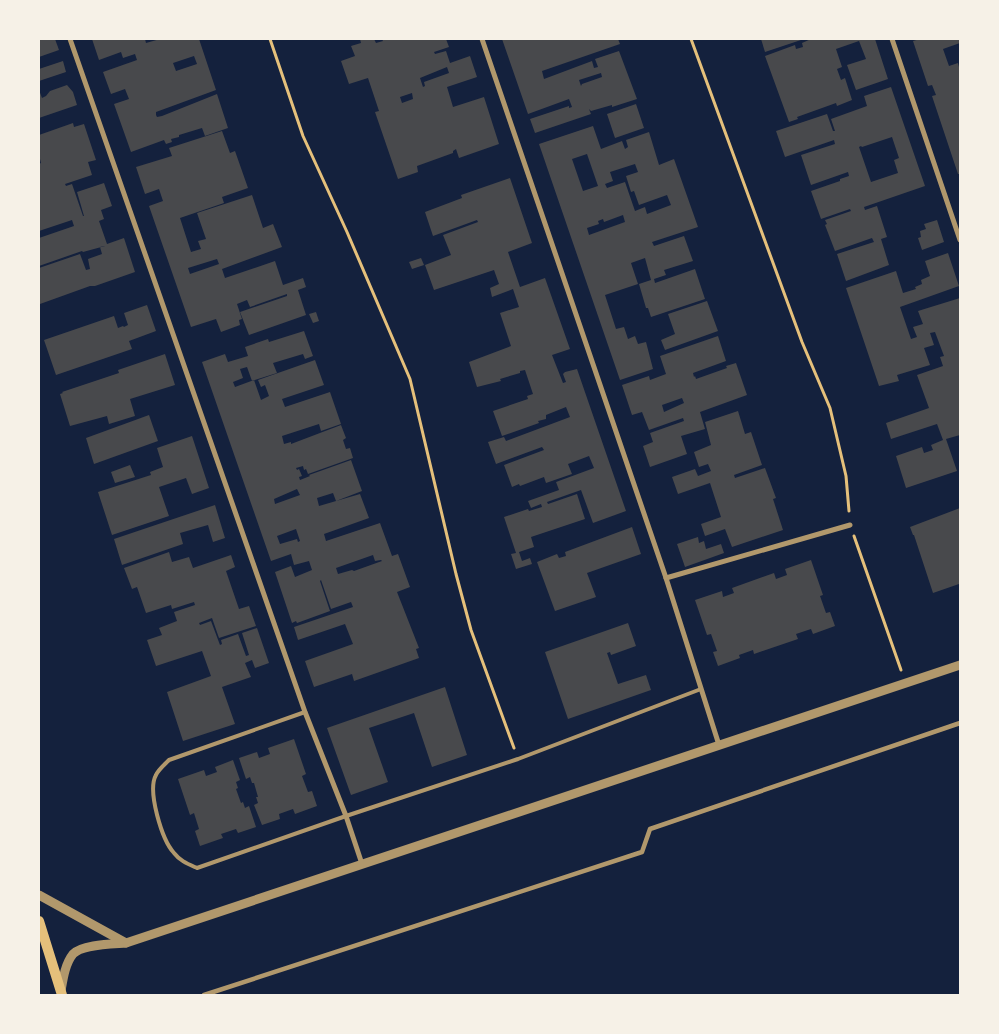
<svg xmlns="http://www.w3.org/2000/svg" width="999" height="1034" viewBox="0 0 999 1034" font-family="'Source Serif 4',serif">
<rect width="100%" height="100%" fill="#14213d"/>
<g fill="#48494c" fill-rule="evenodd">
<path d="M39,39H55L59,50L39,57Z"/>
<path d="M92,39H145L146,43L160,39H199L216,90L156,112V115L157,117L162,116L217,94L228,128L205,136L202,128L179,135V137L171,139L172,142L166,144L164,140L131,152L114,104L129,99L125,89L111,94L103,72L137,60L135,54L123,58L121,52L99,60ZM194,56L197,64L176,71L173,63Z"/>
<path d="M360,39H374L376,43L383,41L382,39H446L449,47L434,52L435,54L446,51L450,63L470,56L477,77L447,87L453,107L484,97L499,144L459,158L456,149L453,151V153L417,166L418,172L398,179L375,112L379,111L368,78L349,84L341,61L355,56L351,46L361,43ZM447,67L449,73L424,82L425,86L423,87L420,78ZM412,93L413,99L402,103L400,97Z"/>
<path d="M502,39H618L620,44L542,71L544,79L592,61L594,68L598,67L595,59L619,51L637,99L612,107V105L591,111L589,109L591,114L535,133L530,119L569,106V108L572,107L569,99L528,114ZM601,73L602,77L582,84L581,86L579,80Z"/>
<path d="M761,39H804L765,52Z"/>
<path d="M811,39H875L888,79L856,90L847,65L866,59L859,41L836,49L842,67L837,69L841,80L845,78L852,100L837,106L836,103L797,117L798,119L789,122L765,56L795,45L796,49L803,47L802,43Z"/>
<path d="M920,39H960V43L943,49L949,66L958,63L960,71V174H958L932,96L936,95L932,85L928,86L913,41Z"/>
<path d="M63,61L66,72L39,81V69Z"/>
<path d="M67,85L73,92L77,105L39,118V90L42,98L46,96L50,91Z"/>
<path d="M891,87L925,186L864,207L865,210L877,206L887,237L881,239L889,265L846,281L837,254L874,242L872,238L835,251L825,225L827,224L825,220L851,211L850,209L821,219L811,191L840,181V179L849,176L848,172L811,185L801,155L835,144L834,140L785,157L776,131L827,114L833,131H835L831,119L867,106L864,96ZM892,137L899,158L894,160L898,173L871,182L859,147L861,146L862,147Z"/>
<path d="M636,104L644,128L615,138L607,114Z"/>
<path d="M73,123L74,127L84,124L96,160L88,162L92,175L65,184L66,186L72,184L83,216H84L77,192L104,183L112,206L101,210L104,219L99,221L107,244L124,238L135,272L95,286H90L40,304L39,301V268L80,254L86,270L90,269L88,259L102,254L100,247L105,246L83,252L82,251L39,266V238L74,226L72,220L39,231V164L41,163L39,155V135Z"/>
<path d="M593,126L601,149L622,141L625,149L628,147L626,140L649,132L659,165L674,159L698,227L652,242L654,246L684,236L693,261L664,270L666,275L654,279L655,283L695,269L705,299L651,317L648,308H646L639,284L651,280L645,258L631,263L638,284L605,295L616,329L624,327L628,339L635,336L638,344L646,342L653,369L620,380L539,144ZM587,154L598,186L583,191L572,159ZM635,164L638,172L626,176L631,192L634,191L639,205L667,195L671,205L647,214L645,207L635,211L625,182L607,188L605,184L613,181L610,172ZM623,215L625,222L589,235L587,228L599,224L598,221L603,219L604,222Z"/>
<path d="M222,131L230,153L235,151L248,188L222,197L224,203L180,218L191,252L201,249L198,241L206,239L197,213L252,195L263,228L273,224L282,247L222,269L225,278L275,261L283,285L303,278L306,287L298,290L306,315L249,335L240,312L287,296V294L250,307L247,300L237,304L242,319L239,320L240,325L221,332L216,319L191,327L149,206L163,201L159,189L145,194L136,167L172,156L169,148ZM217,259L219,264L187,275L190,274L188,268Z"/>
<path d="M510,178L532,243L508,252L520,287L545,278L570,349L552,355L563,383L566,382L563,374L565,372L577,369L626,511L593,523L581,490L547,502L548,504L577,494L585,519L531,537L534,547L519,552L522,561L530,558L532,564L516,569L511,554L516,553L504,517L528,509L529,511L542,507L541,504L531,508L528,501L559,490L556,482L594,468L589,456L568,464L572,474L546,483L544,477L520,486L519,484L512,487L504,465L544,450L542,447L496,464L488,442L504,437L506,441L570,417L566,407L546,415V419L538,421L539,423L502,436L493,411L528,399L527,396L533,394L525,370L520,371V373L500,379L501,381L477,387L469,362L511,346L500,313L519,307L513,289L492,297L490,288L499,284L494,270L434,290L425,265L451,255L443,235L478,222L477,220L433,236L425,212L462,198L461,195Z"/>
<path d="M937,220L944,242L922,250L918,238L921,237L920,231L926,229L924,224Z"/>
<path d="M948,253L959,286L900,307L911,339L917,337L913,327L923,324L918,311L960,298V435L946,439L957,471L906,488L896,456L922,447L924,453L933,450L931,445L943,440L937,424L891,439L886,423L929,408L917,375L943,366L940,357L944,356L935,332L930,333L934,345L924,348L930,365L897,375L899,381L879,386L846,288L896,271L903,293L916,289L915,287L922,284L921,280L930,276L925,261Z"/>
<path d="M421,258L424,265L412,269L409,262Z"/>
<path d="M707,301L718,331L665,350L661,340L675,334L668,314Z"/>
<path d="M147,305L156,331L129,341L132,349L56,375L44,340L114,316L118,328L123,326L124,327L128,325L124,313Z"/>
<path d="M316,312L319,321L313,323L309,314Z"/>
<path d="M304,331L313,356L305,359L303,354L273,363L277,373L252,381L247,367L240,369L243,378L233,382L235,387L254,380L261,400L269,396L265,385L261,387L258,380L315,360L324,385L282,399L285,407L330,392L341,424L321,431L319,424L282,436L284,444L291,442V444L341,425L346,438L343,440L346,449L350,448L353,458L308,474L306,469L304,470L303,466L296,468L297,470L299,469L302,476L299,477L300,480L310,476L309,475L351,460L362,491L336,501L333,493L317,498L319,506L360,494L369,518L324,534L326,541L380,523L392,556L398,554L410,587L397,592L419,648L416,649L419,658L354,681L352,674L314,687L305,661L353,644L345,624L298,640L294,627L353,607L351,602L331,609L321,580L320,581L330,611L297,623L296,621L292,623L275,572L291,566L295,577L312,570L309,561L294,565L291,554L271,561L202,362L225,354L228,362L248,356L245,347L268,339L269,342ZM297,489L300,495L275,504L274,499ZM296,529L300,541L298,542L297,539L280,544L277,536ZM373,555L375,561L381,560L382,561L354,571L352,570L338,574L336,568Z"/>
<path d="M718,336L726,361L693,373L694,377L695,376L696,379L727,368L726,366L736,363L747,395L700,412L705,429L681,436L687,454L650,467L643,446L653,442L650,433L684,421L683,418L649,430L642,412L632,415L622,385L649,376L650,380L666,374L660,356ZM682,398L684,403L664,412L662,405Z"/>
<path d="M165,354L175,385L130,399L135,416L109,424L107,416L70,426L60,394L63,393L62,392L119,373L118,370Z"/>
<path d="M738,411L745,434L751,432L762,465L734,475L735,478L765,468L776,498L773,499L783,530L732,547L725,529L705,536L701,524L721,517L710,483L678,494L672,477L695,469L698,476L711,471L708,464L699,467L694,452L711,445L705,422Z"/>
<path d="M149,415L158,441L94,464L86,438Z"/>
<path d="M192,436L209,488L192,494L186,478L159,487L169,516L112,535L98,492L151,475L150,472L163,467L157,448Z"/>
<path d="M130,465L135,477L115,483L111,472Z"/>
<path d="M215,505L225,538L213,542L208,525L180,533L183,544L122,565L114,539Z"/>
<path d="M960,508V586L959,584L933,593L914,535H913L910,527Z"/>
<path d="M632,527L641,554L587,573L596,597L555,611L537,562L557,554L559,558L566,556L565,552Z"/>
<path d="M698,537L699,543L704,541L706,549L721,544L724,553L685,567L677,544Z"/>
<path d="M169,552L172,562L189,557L193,568L231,555L235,567L226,571L239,609L249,606L256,626L219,638L212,618L199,623L200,625L211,621L220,645L222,644L221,640L238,634L246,656L249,655L242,633L257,628L269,663L255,668L252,660L245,663L251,677L222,687L235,724L183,741L167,692L211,676L202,651L156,666L147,640L162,635L159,628L177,621L174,612L195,605L194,602L172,609L171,605L146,613L137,587L132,589L124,568Z"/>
<path d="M811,560L823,595L820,596L826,613L830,612L835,626L813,634L811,629L796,634L798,639L754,654L753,650L739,655L740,658L718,666L713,652L717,651L711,634L707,635L695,600L722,591L723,597L734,593L732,588L774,573L776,579L787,575L785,569Z"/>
<path d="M628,623L636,646L611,655L610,652L607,653L618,684L646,675L651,690L568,719L545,652Z"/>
<path d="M445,687L467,755L432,767L414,713L369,728L388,782L351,795L327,728Z"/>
<path d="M294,739L306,774L302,776L308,792L312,791L317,806L295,814L293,809L279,814L280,819L262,825L254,805L258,803L256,797H258L254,783H252L250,777L246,779L239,758L257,752L259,758L270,754L268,748Z"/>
<path d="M233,760L240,780L236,782L238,788L236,789L241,803L243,802L245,808L249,806L256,827L238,833L236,829L221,834L223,838L200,846L195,831L199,829L194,813L190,815L178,779L204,770L206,776L217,772L215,767Z"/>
</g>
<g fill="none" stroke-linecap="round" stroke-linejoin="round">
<g stroke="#e5c07b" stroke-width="3">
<path d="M270,39L303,136L347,232L410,379L456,574L471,630L514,748"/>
<path d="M691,39L802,342L830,408L846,476L849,511"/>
<path d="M854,536L901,670"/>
</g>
<path stroke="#b1986c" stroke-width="4" d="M305,712L169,760C165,764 158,770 156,775C147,791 162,840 174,853C180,861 188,864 197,868L346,816L518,759L701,689"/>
<path stroke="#b1986c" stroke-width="4.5" d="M204,995L642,852L650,829L960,723"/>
<g stroke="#b1986c" stroke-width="5">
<path d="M70,39L305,712L346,816L362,864"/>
<path d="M482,39L666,578L719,745"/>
<path d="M892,39L960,240"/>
<path d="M666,578L850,525"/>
</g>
<g stroke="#b1986c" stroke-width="9">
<path d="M39,895L126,943"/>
<path d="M61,991C63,979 65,964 73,954C82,944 113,944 126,943L960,665"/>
</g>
<path stroke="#e5c07b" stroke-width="10" d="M39,921L62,995"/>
</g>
<rect width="999" height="1034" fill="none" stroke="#f6f1e7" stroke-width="80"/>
</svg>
